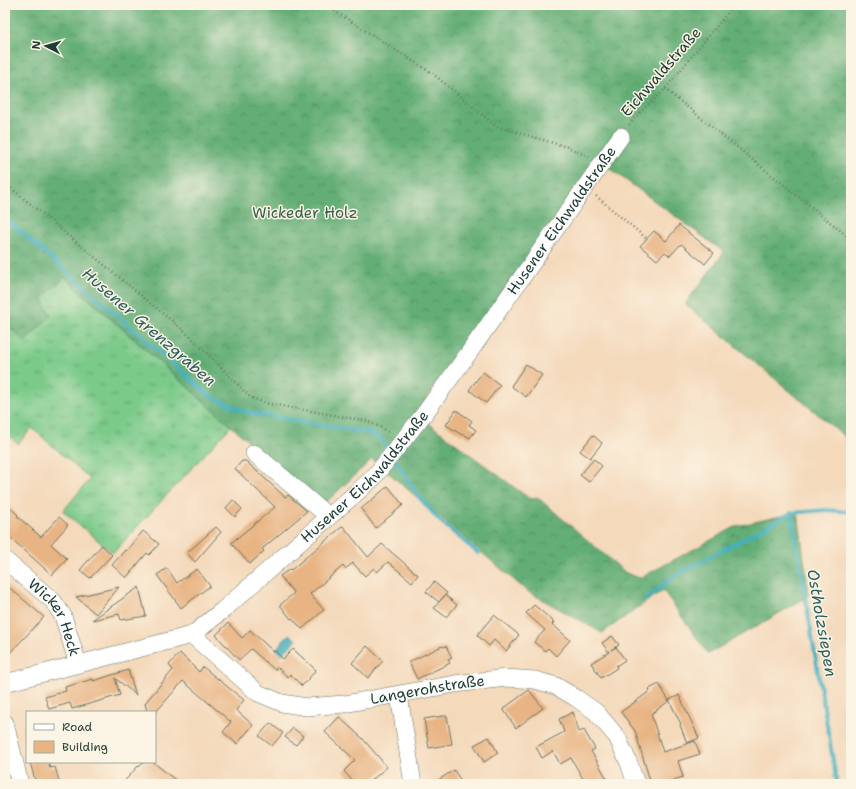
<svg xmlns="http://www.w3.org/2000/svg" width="856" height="789" viewBox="0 0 856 789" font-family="'Shantell Sans',sans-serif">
<defs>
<pattern id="grass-tufts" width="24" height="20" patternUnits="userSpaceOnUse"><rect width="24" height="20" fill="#7bca8a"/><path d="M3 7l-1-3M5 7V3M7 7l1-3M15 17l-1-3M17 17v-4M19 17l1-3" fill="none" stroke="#64a572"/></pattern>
<pattern id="forest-crowns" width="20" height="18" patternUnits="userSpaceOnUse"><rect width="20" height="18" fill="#64ae76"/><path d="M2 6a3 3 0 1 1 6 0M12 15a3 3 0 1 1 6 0" fill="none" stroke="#528f62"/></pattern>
<pattern id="water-ripples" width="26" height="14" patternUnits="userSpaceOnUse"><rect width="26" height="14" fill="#42afbf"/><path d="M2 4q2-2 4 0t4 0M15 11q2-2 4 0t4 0" fill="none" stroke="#37909c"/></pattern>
</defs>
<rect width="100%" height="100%" fill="#fcf5e5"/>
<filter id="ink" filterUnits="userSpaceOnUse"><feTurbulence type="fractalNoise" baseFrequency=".025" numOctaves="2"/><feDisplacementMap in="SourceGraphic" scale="8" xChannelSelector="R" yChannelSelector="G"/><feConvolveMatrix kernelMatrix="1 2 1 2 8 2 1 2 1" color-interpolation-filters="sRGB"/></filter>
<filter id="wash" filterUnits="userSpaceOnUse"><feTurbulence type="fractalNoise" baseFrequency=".012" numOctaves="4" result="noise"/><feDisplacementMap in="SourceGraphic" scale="16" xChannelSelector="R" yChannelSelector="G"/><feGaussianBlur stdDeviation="0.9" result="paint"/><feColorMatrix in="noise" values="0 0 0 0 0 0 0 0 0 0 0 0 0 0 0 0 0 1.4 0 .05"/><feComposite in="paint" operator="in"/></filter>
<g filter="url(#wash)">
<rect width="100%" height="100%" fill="#f4d9bb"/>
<path fill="url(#grass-tufts)" stroke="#4d845f" d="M64,277L231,426L113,553L63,511L90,479L32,428L18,444L5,432V323L25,341L42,299Z"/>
<path fill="url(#forest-crowns)" stroke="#427655" d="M5,5H851V442L685,304L724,252L597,159L416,414L530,499L537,497L626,573L640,578L737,526L798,512L809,596L708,654L663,590L602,633L527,591L372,459L323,505L231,426L65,277L42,299L51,315L25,342L5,322Z"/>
<path fill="url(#water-ripples)" stroke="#30767a" d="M289,634L296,640L282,655L276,649Z"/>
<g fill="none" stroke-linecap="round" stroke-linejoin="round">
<g stroke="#42afbf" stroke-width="4">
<path d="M714,5L715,6"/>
<path d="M5,218L210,396L246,412L370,433L382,440L389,451"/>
<path d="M394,458L418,496L439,520L478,553"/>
<path d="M791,513L837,784"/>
<path d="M645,600L673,577L791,513L826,510L851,512"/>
</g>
</g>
<g id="blocks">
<g fill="#e8b483">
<path d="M679,225L714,253L705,264L681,244L670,256L665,252L657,260L640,246L654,231L666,241Z"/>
<path d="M526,364L542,375L526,397L511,386Z"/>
<path d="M483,372L500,385L486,403L469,390Z"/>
<path d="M456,410L472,421L469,425L476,430L470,438L463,434L462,435L446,425Z"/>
<path d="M593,435L602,443L590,458L580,451Z"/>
<path d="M594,459L602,466L589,482L580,475Z"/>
<path d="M242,461H246L285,497L288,495L307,511L262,549L264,551L250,564L231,543L275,507L235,469Z"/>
<path d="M388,486L403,505L376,528L361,509Z"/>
<path d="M233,500L242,509L235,517L226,508Z"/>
<path d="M5,503L18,515L17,516L41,537L59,517L68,525L51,544L67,559L52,575L5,533Z"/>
<path d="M343,526L368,557L382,544L418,575L412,582L388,562L377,572L374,568L365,576L353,563L345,569L343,566L310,594L324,610L302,629L292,618L291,619L280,605L294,593L280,576L290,569L291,570Z"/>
<path d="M216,527L221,532L195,562L187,553Z"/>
<path d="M143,531L159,544L149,555L147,553L126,578L112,565L125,550L126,551Z"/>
<path d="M102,545L112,555L90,578L80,570Z"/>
<path d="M167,568L177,583L197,569L210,586L181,608L157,575Z"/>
<path d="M434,582L447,593L439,602L426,592Z"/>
<path d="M5,584L44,617L5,658Z"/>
<path d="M119,587L96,614L76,597Z"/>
<path d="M139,587L146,616L121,620L119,614L92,620Z"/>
<path d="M445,595L457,605L446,617L434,608Z"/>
<path d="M534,605L554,622L552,624L570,640L556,656L548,648L545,651L534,642L545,630L526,613Z"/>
<path d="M494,615L519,635L506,651L494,640L489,646L477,635Z"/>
<path d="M228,623L242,638L250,630L274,652L275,651L283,659L293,649L316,670L302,686L290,674L288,677L277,667L275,670L251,649L239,660L216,635Z"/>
<path d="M612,636L619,645L611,650L616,647L625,660L616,666L617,668L601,678L591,663L609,652L602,643Z"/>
<path d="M367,646L383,661L368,678L352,663Z"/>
<path d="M442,646L443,647L446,646L452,658L448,660L450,663L417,679L409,662Z"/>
<path d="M180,653L199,672L203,667L244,700L236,710L253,725L237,744L223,732L231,722L183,681L156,712H147L145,703L173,670L169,665Z"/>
<path d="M128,670L136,695L115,678L120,695L72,709L70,703L49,709L45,697L66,691L65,687L93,679V681Z"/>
<path d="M659,684L669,701L651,714L663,752L695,741L700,754L678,761L683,777L660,784H651L635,731L621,712L650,691L649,689Z"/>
<path d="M529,690L543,708L516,728L503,709Z"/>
<path d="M679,695L699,738L687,743L680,725L681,724L669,700Z"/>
<path d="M573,712L579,732L584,730L595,749L591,751L610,784H586L571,758L560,764L553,751L542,758L536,747L564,732L559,719Z"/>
<path d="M443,716H447L452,744L429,748L424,719Z"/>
<path d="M339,717L363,739L387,767L367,784H355L344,771L355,760L325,732Z"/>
<path d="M270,723L283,733L272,746L259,736Z"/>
<path d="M293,728L303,736L296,745L285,737Z"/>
<path d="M489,737L498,753L484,762L474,745Z"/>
<path d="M30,762H48L50,768L55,767L60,784H36Z"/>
<path d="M144,762H153L180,784H122L138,766L139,767Z"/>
<path d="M454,770L463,784H432Z"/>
</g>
</g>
</g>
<g filter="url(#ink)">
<use href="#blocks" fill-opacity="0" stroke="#6a7463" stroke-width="1"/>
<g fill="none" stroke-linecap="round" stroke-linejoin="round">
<g stroke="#6a7463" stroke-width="18">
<g id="minor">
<path d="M254,453L329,517"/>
<path id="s1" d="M5,560L53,601L63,616L78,664"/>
<path id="s2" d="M192,635L258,693L282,703L307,707L344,704L455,684L506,678L535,680L556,686L576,698L596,712L617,737L629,763L636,784"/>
<path id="s3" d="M5,683L192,635L223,610L373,478L424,414L468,354L621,136"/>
<path d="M399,695L413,784"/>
<path d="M5,723L20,784"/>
</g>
</g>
<g stroke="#6a7463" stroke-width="2.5" stroke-dasharray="1 3" stroke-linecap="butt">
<path d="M329,5L336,12L432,73L496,126L567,147L590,157"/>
<path d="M665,89L851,239"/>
<path d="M629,125L638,114L665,89L734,5"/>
<path d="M5,183L189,335L250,397L265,403L367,421L382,428L390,433"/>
<path d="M596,196L647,239"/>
</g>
<use href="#minor" stroke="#fff" stroke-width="17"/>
</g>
</g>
<g text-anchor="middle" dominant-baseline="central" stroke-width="3" stroke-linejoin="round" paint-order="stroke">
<g font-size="15" fill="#1f3d34" stroke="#fcf5e5">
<text transform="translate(661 72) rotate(-49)">Eichwaldstraße</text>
<text stroke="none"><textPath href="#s3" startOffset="752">Husener Eichwaldstraße</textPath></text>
<text stroke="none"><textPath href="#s3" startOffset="428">Husener Eichwaldstraße</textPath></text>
<text stroke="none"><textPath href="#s1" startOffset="78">Wicker Heck</textPath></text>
<text stroke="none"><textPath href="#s2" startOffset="261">Langerohstraße</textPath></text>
</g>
<g font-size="15" fill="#36604a" stroke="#fcf5e5">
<text x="305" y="213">Wickeder Holz</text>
</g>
<g font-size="16" font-style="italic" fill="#2a5f5e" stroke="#fcf5e5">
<text transform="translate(149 327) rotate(41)">Husener Grenzgraben</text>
<text transform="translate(822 623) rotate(80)">Ostholzsiepen</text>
</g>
</g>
<rect width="856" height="789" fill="none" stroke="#fcf5e5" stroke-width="20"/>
<rect x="26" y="711" width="130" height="52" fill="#fcf5e5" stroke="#a4ab9e"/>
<rect x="34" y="724" width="20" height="6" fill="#ffffff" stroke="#a4ab9e"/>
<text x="62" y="731" font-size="12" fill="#1f3d34">Road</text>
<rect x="34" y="741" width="20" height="12" fill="#e8b483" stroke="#a4ab9e"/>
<text x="62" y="751" font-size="12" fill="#1f3d34">Building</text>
<g transform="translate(46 46) rotate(276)" stroke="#fcf5e5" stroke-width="3" paint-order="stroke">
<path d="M0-3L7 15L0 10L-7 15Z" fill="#1f3d34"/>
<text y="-6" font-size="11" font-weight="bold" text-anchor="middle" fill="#1f3d34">N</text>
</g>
</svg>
